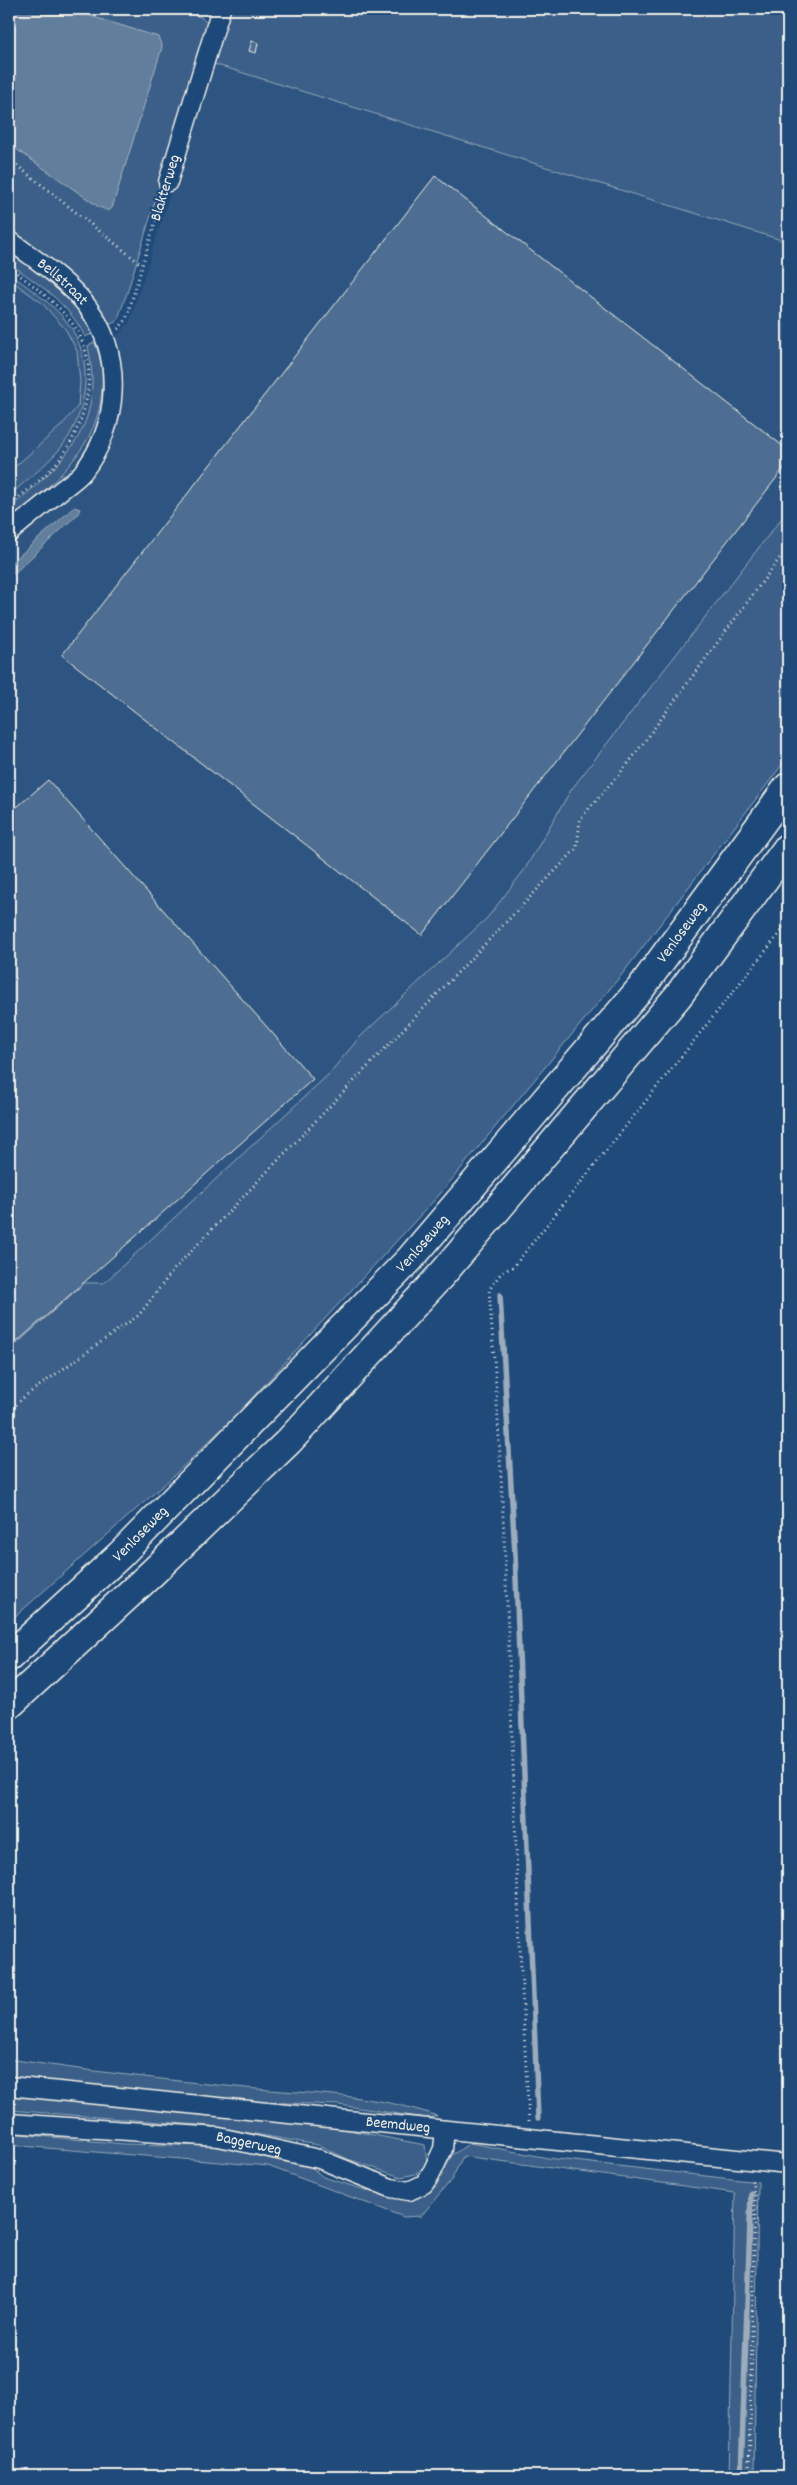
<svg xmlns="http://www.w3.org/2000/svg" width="797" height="2485" viewBox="0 0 797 2485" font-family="Dekko,sans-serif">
<rect width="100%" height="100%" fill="#1f4a7a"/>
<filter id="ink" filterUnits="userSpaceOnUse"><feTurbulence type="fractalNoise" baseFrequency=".02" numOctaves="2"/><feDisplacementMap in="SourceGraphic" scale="10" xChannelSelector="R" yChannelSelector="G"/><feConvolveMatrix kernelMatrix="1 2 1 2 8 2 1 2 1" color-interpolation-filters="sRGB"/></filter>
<g filter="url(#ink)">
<path fill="#2d5581" d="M211,63L788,242V510L571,790L525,869L488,917L359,1038L330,1074L332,1081L9,1369V277L57,313L78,350L120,334L130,321Z"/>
<g fill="#3a5f88" stroke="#97a8b8">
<path d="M68,9H174L201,17L211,27L190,88L127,293L117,321L111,324L104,321L53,262L9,230V144L99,207L112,208L162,47L158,37Z"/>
<path d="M228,9H411L432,15L434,9H788V242L211,63Z"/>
<path d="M9,252C40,275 77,297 92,334L85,337C69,303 38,284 9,263Z"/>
<path d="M9,273C29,288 51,302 67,322C96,359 88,416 59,450C44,467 25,481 9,496V472L61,426L78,406L80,382L77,351L66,330L42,303L9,279Z"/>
<path d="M94,342C101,355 103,372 102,387C100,448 52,484 9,521V509C66,459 105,429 88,346Z"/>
<path d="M788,510V757L623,973L439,1195L241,1410L169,1480L9,1622V1351L84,1283H104L329,1074L359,1038L488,917L525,869L571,790Z"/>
<path d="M9,2059C88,2071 166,2080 246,2088C310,2094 377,2094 437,2116L427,2118L339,2105L204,2100L9,2079Z"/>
<path d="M9,2089L343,2129L425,2145L427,2163L416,2174L401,2177L348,2159L318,2145L255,2134L211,2126L9,2110Z"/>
<path d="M9,2133L124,2144L214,2146L311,2167L323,2177L392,2198L407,2199L420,2196L436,2186L452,2155L470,2143L548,2158L758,2182L754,2476H729L735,2193L463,2156L452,2179L421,2216L404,2217L268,2166L9,2145Z"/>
</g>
<g fill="#627e9d" stroke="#9cacbb">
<path d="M9,9H68L158,37L162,47L112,208L109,211L99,207L9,144Z"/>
<path d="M74,507L80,509L77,515L9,578V565Z"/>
</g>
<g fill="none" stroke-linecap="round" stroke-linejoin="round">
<g stroke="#9cacbb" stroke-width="5.5">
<path d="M500,1295L515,1554L538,2118"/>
<path d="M741,2476L751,2193"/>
</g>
</g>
<g fill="#4d6e92" stroke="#f4f1e8">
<path d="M252,41L258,43L256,53L249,51Z"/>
<path d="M435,176L788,450V463L422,935L62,655Z"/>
<path d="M48,780L313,1079L9,1349V814Z"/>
</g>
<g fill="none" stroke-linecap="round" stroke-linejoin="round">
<g stroke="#f4f1e8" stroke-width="21">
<g id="minor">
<path d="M168,182L221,9"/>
<path id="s1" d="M9,240C36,260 66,279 87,306C124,355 120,426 82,473C76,480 66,486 59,492C42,506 25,519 9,533"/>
<path id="s2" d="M9,2086L788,2164"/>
<path id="s3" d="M9,2123L219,2137L319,2159L391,2188L409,2191L424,2184L432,2172L443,2149L445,2130"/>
</g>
</g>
<g stroke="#f4f1e8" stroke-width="31">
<g id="motorway">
<path id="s4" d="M9,1657L120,1555L410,1259L641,988L788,787"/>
<path d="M9,1705L151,1574L289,1441L444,1272L678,996L788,847"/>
</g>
</g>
<g stroke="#f4f1e8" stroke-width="3" stroke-dasharray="1 4" stroke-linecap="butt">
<path d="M9,159L142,265"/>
<path d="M9,267C30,283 52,299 69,319C101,358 90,411 66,450C53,472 28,489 9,506"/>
<path d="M118,329L126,320L163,196"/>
<path d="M9,1412L25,1396L139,1315L175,1268L577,848L580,819L627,765L788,547"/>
<path d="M529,2121C512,1844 511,1567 489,1290L501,1273L514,1266L788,923"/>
<path d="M749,2476L755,2196L751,2177"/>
</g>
<use href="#minor" stroke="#1f4a7a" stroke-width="18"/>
<use href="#motorway" stroke="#1f4a7a" stroke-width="28"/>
</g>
</g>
<g text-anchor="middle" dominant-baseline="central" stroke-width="4.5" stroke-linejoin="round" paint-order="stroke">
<g font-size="16" fill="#f4f1e8" stroke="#1f4a7a">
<text transform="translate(166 188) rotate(-73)">Blakterweg</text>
<text stroke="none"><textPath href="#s1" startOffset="68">Bellstraat</textPath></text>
<text stroke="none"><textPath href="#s4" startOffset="990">Venloseweg</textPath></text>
<text stroke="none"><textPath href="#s4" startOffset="585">Venloseweg</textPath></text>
<text stroke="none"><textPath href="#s4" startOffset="180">Venloseweg</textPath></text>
<text stroke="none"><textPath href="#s2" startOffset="391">Beemdweg</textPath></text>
<text stroke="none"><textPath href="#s3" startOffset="241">Baggerweg</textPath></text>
</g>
</g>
<rect width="797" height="2485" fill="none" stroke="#1f4a7a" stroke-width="30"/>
<rect x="15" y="15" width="767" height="2455" fill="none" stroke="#f4f1e8" stroke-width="2" filter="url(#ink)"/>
</svg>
